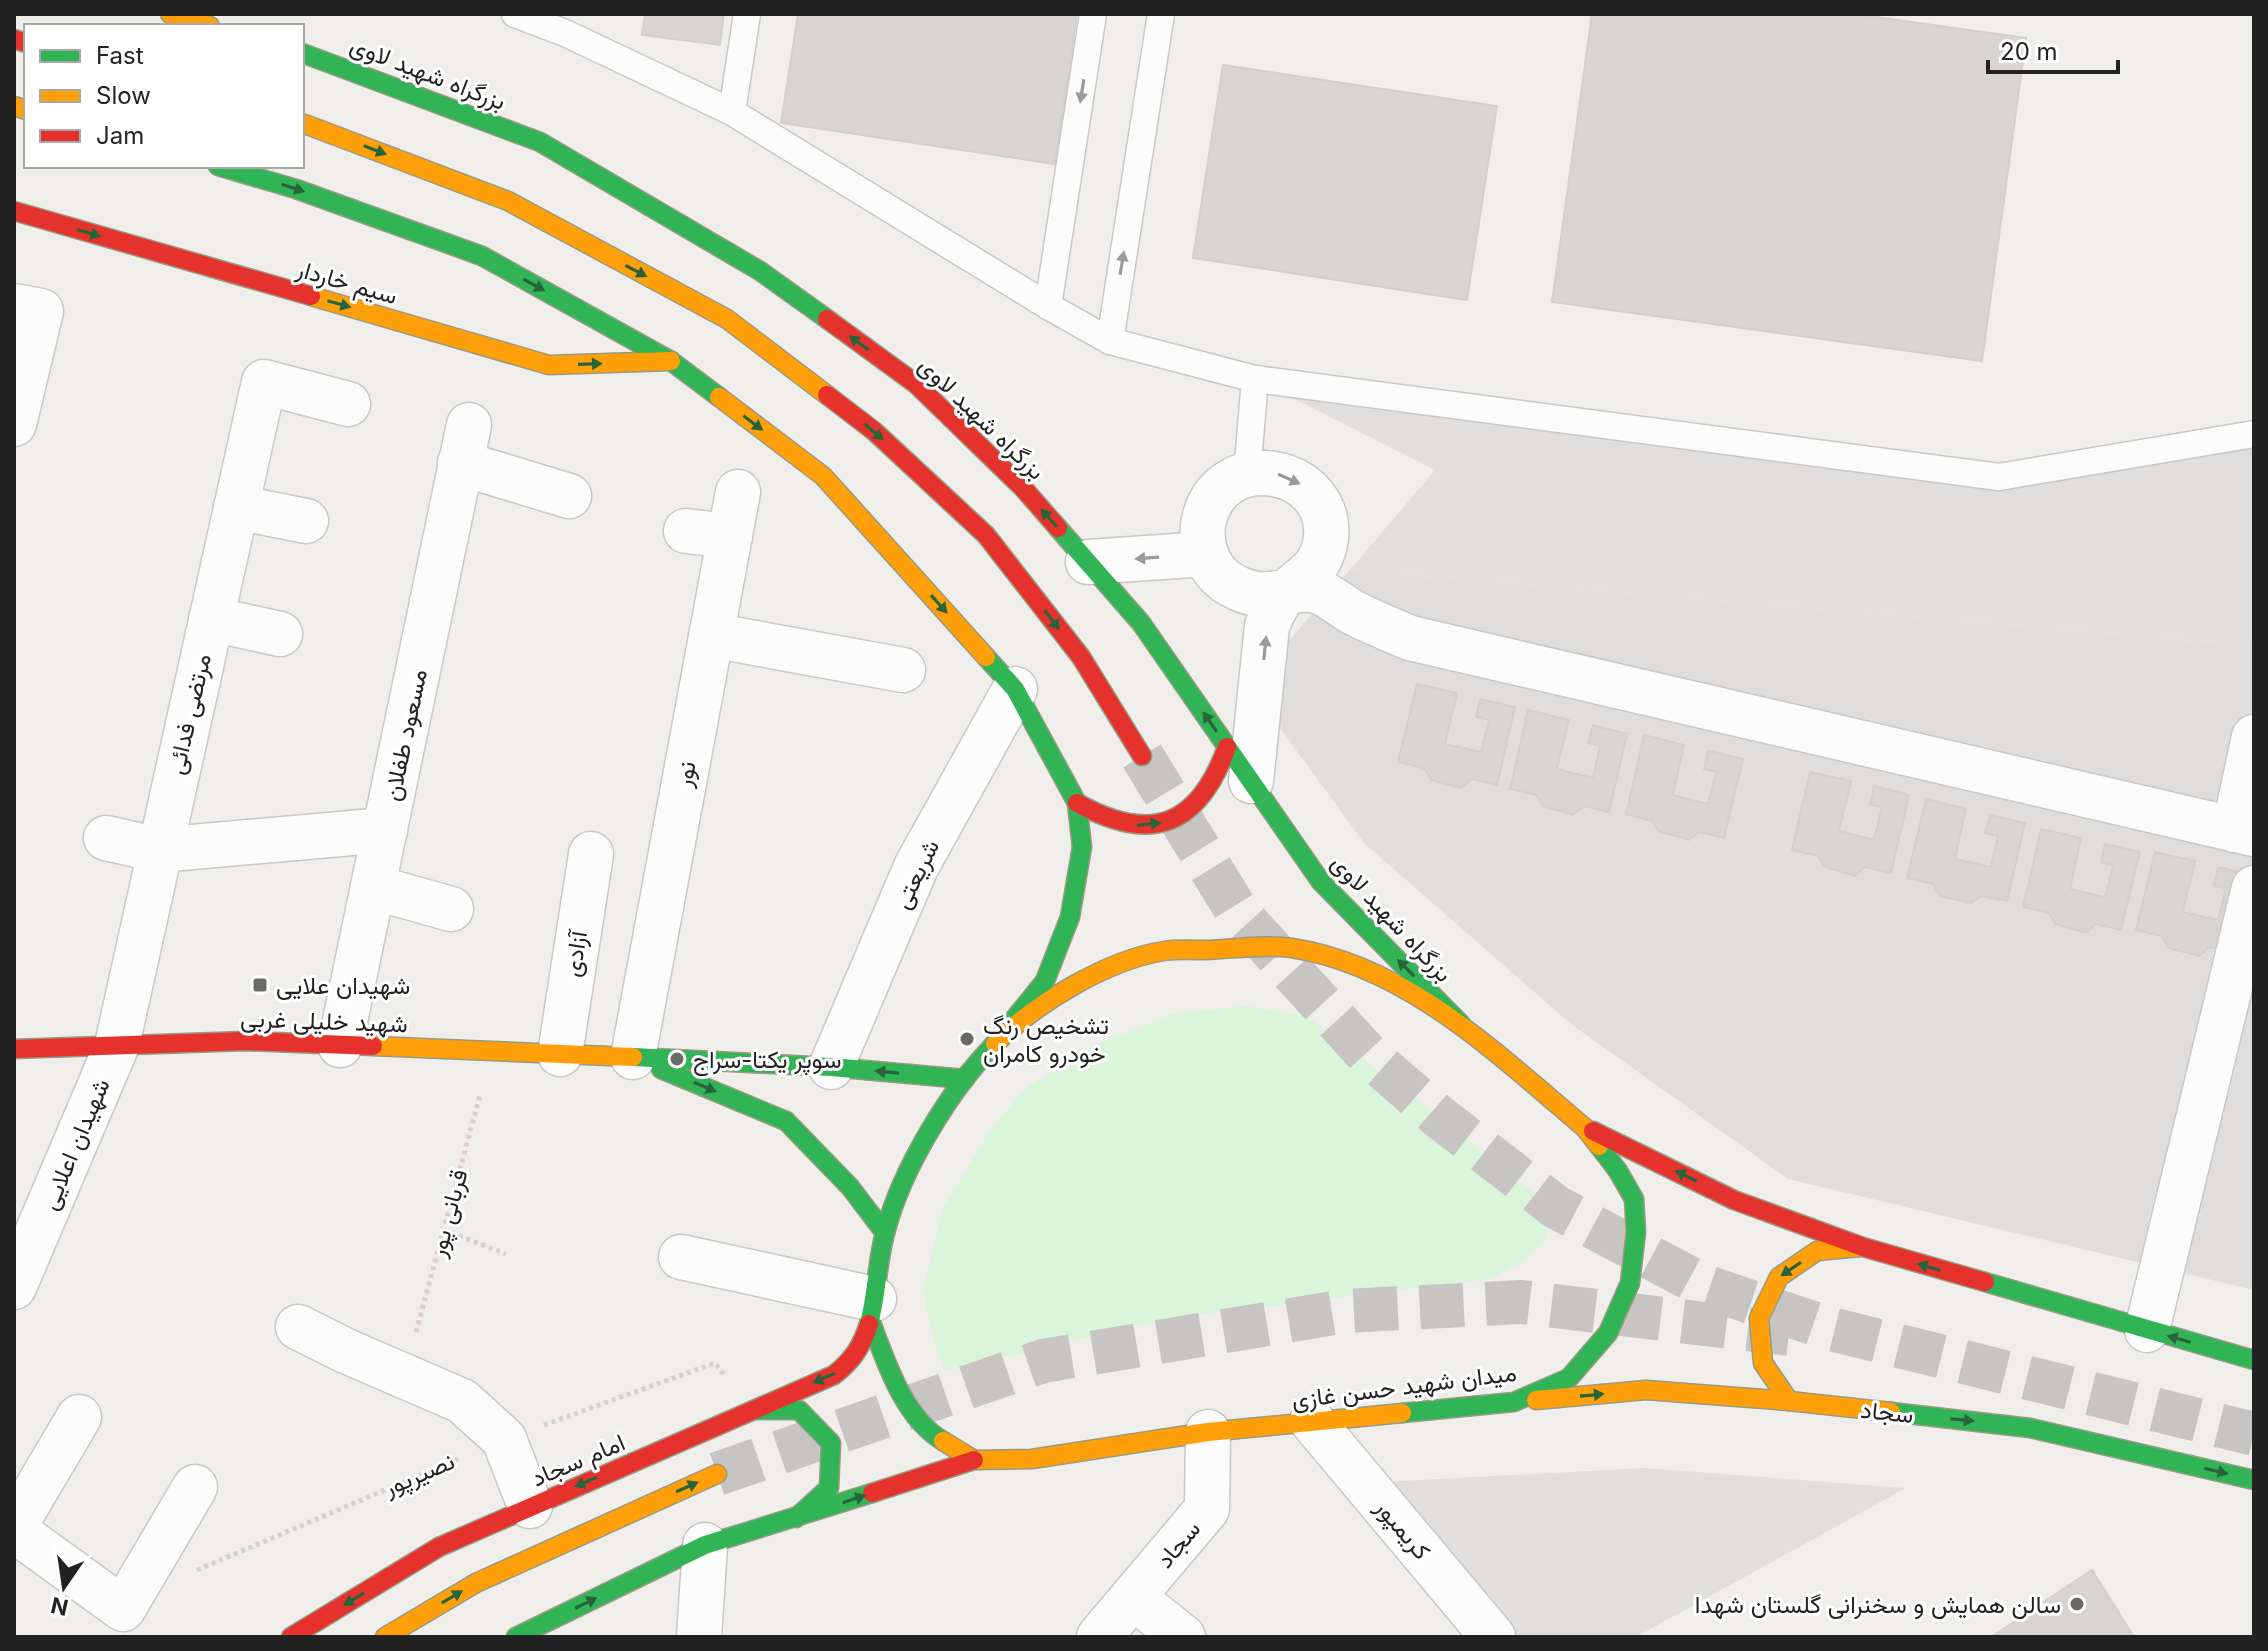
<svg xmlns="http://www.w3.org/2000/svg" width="2268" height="1651" viewBox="0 0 2268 1651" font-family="Inter,Vazirmatn,sans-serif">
<rect width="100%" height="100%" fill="#f0eeeb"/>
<path fill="#dfdedc" d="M1350,570L2254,646V1290L1788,1179L1572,1025L1364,843L1275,721L1286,644Z"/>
<path fill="#daf5da" d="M1246,1006L1307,1016L1461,1134L1495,1165L1545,1199L1547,1237L1526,1260L1490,1279L1171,1318L945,1371L933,1339L923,1290L942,1210L990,1130L1026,1088L1104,1041L1175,1013Z"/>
<g fill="#e0dfde">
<path d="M1255,379L1999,477L2254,434V646L1350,570L1435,470Z"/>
<path d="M1645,1468L1906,1488L1636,1637H1493L1364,1483Z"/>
</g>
<g fill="#d7d4d2" stroke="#d3d0cc" stroke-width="2">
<path d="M645,14H724L720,45L642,35Z"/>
<path d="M798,14H1077L1055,164L781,123Z"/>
<path d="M1592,14H1855L2026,38L1982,361L1552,302Z"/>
<path d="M1223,65L1497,106L1467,300L1193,258Z"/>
<path d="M1417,684L1457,693L1445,744L1481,752L1489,720L1476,717L1480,699L1515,707L1497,785L1472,779L1461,788L1431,780L1424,768L1398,762Z"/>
<path d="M1528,710L1569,720L1557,769L1593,778L1600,746L1588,743L1593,725L1627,734L1609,812L1584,806L1573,815L1543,806L1536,795L1510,789Z"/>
<path d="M1644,735L1684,745L1673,795L1708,804L1716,772L1704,769L1708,751L1743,759L1724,838L1699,832L1689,840L1658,831L1652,821L1626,814Z"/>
<path d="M1810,772L1851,781L1839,831L1874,840L1882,807L1870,805L1874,786L1909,795L1891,873L1865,867L1855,876L1825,867L1818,856L1792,850Z"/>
<path d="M1926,799L1966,809L1955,859L1991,867L1998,836L1985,833L1990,815L2025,823L2007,901L1982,896L1971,903L1940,896L1933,884L1907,878Z"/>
<path d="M2041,829L2081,838L2070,889L2105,897L2113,865L2101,862L2105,844L2140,852L2121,930L2096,924L2086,933L2055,924L2049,913L2023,907Z"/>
<path d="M2155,852L2195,861L2183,912L2218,920L2226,888L2214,886L2218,867L2253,875L2235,953L2210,947L2199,956L2168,948L2162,936L2136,930Z"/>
<path d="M2092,1570L2134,1637H1991Z"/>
</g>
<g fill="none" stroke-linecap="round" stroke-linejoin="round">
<g stroke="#c7c5c3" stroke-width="44" stroke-dasharray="44 22" stroke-linecap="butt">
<path d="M1142,756L1238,913L1368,1055L1438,1116L1556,1207L1704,1286L1827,1328L2254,1434"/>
<path d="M717,1474L1043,1361L1346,1311L1521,1302L1789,1334"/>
</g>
<g stroke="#c9c8c7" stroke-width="29">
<g id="lane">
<path d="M515,14L565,33L732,112L1048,306L1110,341L1255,379L1999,477L2254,434"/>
<path d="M732,112L747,14"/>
<path d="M1048,306L1093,14"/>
<path d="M1110,341L1161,14"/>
<path d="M1247,474L1255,379"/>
</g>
</g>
<g stroke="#c9c8c7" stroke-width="47">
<g id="street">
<path d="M14,306L41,311L14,424"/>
<path d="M460,463L569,496"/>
<path d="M236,507L306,521"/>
<path d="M686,531L730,536"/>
<path d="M1088,562L1206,554"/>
<path d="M211,619L280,634"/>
<path d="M711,635L903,670"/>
<path d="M1251,781L1267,626C1272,613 1278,600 1289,590C1306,574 1319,570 1325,544C1340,467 1217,441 1203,525C1201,540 1205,558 1215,571C1227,586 1250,596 1269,594C1286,593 1300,587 1317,591C1330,595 1342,607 1354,613C1372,622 1391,630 1410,638L2254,834"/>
<path d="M2234,830L2254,737"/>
<path d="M106,838L159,850L385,830"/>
<path d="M373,887L451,909"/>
<path d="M340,1045L469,425"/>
<path d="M560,1054L591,854"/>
<path d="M633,1057L738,492"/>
<path d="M831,1067L916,867L1015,689"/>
<path d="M681,1257L874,1299"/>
<path d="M14,1287L117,1045L264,382L348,404"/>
<path d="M298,1327L346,1351L462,1401L504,1439L530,1506"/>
<path d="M2147,1330L2254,888"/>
<path d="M1312,1421L1493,1637"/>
<path d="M14,1527L79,1417"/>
<path d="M14,1530L123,1609L195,1487"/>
<path d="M1133,1597L1183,1637"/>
<path d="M699,1637L705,1545"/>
<path d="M1099,1637L1207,1509L1208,1432"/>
</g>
</g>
<g stroke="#999a82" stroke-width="21">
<g id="fast">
<path d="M302,53L540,142L760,271L827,319"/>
<path d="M218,166L296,189L482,256L671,361L719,397"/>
<path d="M1058,528L1141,623L1321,882L1461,1024"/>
<path d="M986,657L1015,689L1077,803L1082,847L1070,917L1045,981L991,1048"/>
<path d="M633,1057L831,1067L965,1079"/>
<path d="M661,1069L786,1121L850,1187L885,1233"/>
<path d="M1985,1282L2254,1360"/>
<path d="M870,1320C886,1362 903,1417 943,1441"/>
<path d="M869,1324C877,1294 877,1263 885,1233C901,1170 950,1089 995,1044"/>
<path d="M754,1410H799L831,1443L829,1488L796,1518"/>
<path d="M1891,1412L2030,1428L2254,1480"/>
<path d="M1402,1413L1514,1402L1569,1378L1608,1333L1630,1283L1636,1232L1634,1199L1618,1171L1599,1146"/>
<path d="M516,1637L705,1545L872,1493"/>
</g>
</g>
<g stroke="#999a82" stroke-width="21">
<g id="slow">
<path d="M170,14L210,26"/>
<path d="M14,106L26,110"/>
<path d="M302,123L508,201L727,319L827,395"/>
<path d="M311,296L549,365L671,361"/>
<path d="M719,397L823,476L986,657"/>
<path d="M995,1044C1036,1003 1107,960 1164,951C1178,949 1193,950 1207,950C1234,949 1265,944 1292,948C1408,966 1498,1055 1584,1127L1599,1146"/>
<path d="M373,1046L633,1057"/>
<path d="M1536,1400L1646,1390L1789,1401L1891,1412"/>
<path d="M1789,1401L1763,1363L1759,1318L1779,1277L1817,1251L1860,1247"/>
<path d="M943,1441L974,1460L1032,1459L1208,1432L1402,1413"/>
<path d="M385,1637L476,1583L717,1474"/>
</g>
</g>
<g stroke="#999a82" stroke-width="21">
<g id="jam">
<path d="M14,39L26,43"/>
<path d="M14,211L311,296"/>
<path d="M827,319L916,384L1024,489L1058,528"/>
<path d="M827,395L874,431L986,535L1081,657L1142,756"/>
<path d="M1077,803C1151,844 1198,827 1227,747"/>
<path d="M14,1049L246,1041L373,1046"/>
<path d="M1593,1131L1734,1200L1863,1247L1985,1282"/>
<path d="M872,1493L974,1460"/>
<path d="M291,1637L439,1547L834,1375C853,1360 862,1346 869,1324"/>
</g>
</g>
<g stroke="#dccecd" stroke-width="5" stroke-dasharray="4 4" stroke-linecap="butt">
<path d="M444,1230L506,1254"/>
<path d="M416,1332L480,1095"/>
<path d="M544,1425L715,1363L725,1376"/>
<path d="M197,1570L460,1458"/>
</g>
<use href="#lane" stroke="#fdfcfc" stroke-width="26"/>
<use href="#street" stroke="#fdfcfc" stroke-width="44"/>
<use href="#fast" stroke="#30b455" stroke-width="18"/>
<use href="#slow" stroke="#ff9f0a" stroke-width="18"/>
<use href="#jam" stroke="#e5322d" stroke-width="18"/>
</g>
<defs><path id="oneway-solid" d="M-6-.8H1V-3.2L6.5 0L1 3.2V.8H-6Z" transform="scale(2)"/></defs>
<g fill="#9a9a9a">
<use href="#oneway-solid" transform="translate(1082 91) rotate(99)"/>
<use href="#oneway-solid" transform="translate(1122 263) rotate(-81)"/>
<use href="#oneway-solid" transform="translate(1289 479) rotate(24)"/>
<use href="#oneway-solid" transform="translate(1147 558) rotate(176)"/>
<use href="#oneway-solid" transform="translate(1265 648) rotate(-84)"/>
</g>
<g fill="#286439">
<use href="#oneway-solid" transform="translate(375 150) rotate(21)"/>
<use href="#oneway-solid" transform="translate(293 188) rotate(18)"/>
<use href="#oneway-solid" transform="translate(89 233) rotate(16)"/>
<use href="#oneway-solid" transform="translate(636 271) rotate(28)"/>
<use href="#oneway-solid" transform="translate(534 285) rotate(29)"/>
<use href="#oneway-solid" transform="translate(339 304) rotate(16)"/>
<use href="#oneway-solid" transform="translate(859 343) rotate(-144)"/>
<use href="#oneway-solid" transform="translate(590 364) rotate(-2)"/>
<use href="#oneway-solid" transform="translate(753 423) rotate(37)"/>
<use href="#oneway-solid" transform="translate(874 432) rotate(40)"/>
<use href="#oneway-solid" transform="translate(1049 518) rotate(-131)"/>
<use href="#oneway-solid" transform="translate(939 604) rotate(48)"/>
<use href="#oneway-solid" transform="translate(1052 620) rotate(52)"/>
<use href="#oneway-solid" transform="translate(1210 722) rotate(-125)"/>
<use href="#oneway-solid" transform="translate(1149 824) rotate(-7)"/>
<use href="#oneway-solid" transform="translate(1406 968) rotate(-135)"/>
<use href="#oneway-solid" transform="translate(887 1072) rotate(-175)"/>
<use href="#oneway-solid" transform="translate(705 1087) rotate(23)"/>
<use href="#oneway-solid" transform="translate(1686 1176) rotate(-154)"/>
<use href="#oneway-solid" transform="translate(1929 1267) rotate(-163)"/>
<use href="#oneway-solid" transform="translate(1791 1269) rotate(146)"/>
<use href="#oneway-solid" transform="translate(2179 1339) rotate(-164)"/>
<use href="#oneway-solid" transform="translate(824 1378) rotate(156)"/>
<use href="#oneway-solid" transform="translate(1592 1395) rotate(-5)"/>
<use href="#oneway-solid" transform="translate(1962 1420) rotate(6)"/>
<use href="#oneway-solid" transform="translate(2216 1471) rotate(13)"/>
<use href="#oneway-solid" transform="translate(586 1482) rotate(157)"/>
<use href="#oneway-solid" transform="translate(687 1487) rotate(-24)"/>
<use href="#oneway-solid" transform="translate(854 1499) rotate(-18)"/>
<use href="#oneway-solid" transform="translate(452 1597) rotate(-31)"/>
<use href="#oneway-solid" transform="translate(354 1599) rotate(149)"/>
<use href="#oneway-solid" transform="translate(586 1603) rotate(-26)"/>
</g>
<g fill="#6a6968" stroke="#fff" stroke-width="3">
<rect x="252" y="977" width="16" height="16" rx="4"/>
<circle cx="967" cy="1039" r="8"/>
<circle cx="677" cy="1059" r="8"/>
<circle cx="2077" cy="1604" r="8"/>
</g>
<g text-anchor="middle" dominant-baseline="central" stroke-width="6" stroke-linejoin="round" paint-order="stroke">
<g font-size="24" fill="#222" stroke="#fff">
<text transform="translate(428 73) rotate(21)">بزرگراه شهید لاوی</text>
<text transform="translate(347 282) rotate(16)">سیم خاردار</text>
<text transform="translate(982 418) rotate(44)">بزرگراه شهید لاوی</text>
<text transform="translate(189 714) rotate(-77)">مرتضی فدائی</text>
<text transform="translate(405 735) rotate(-78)">مسعود طفلان</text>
<text transform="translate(685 774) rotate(-79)">نور</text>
<text transform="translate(916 874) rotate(-64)">شریعتی</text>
<text transform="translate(1392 918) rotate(47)">بزرگراه شهید لاوی</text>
<text transform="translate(575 954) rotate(-81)">آزادی</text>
<text transform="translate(324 1021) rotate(2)">شهید خلیلی غربی</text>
<text transform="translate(75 1144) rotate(-67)">شهیدان اعلایی</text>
<text transform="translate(448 1213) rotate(-75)">قربانی پور</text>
<text transform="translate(1404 1386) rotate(-7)">میدان شهید حسن غازی</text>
<text transform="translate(1887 1412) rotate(6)">سجاد</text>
<text transform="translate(578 1460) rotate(-23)">امام سجاد</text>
<text transform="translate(419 1474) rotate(-23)">نصیرپور</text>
<text transform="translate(1403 1529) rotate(50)">کریمپور</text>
<text transform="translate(1178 1544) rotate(-50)">سجاد</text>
</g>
<g font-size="24" fill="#222" stroke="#fff" text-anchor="start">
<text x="276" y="985">شهیدان علایی</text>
<text x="983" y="1025">تشخیص رنگ<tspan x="983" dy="28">خودرو کامران</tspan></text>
<text x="693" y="1059">سوپر یکتا-سراج</text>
<text x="2061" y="1604" text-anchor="end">سالن همایش و سخنرانی گلستان شهدا</text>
</g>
</g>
<rect width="2268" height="1651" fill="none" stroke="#222222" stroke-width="32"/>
<rect x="24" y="24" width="280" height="144" fill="#ffffff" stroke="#a7a7a7" stroke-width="2"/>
<rect x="40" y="50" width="40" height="12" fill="#30b455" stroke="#a7a7a7" stroke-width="2"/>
<text x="96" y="64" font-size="24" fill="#222222">Fast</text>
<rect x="40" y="90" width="40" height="12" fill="#ff9f0a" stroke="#a7a7a7" stroke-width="2"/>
<text x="96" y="104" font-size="24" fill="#222222">Slow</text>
<rect x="40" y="130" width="40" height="12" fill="#e5322d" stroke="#a7a7a7" stroke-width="2"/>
<text x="96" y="144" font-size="24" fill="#222222">Jam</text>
<g transform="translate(64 1587) rotate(193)" stroke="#ffffff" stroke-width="6" paint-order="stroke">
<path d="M0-6L14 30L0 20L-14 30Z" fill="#222222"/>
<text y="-12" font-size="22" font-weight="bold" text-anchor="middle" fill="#222222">N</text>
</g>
<path d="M1988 60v12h130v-12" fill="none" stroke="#222222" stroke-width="4"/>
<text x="2000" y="60" font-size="24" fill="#222222" stroke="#ffffff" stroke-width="6" paint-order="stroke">20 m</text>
</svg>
